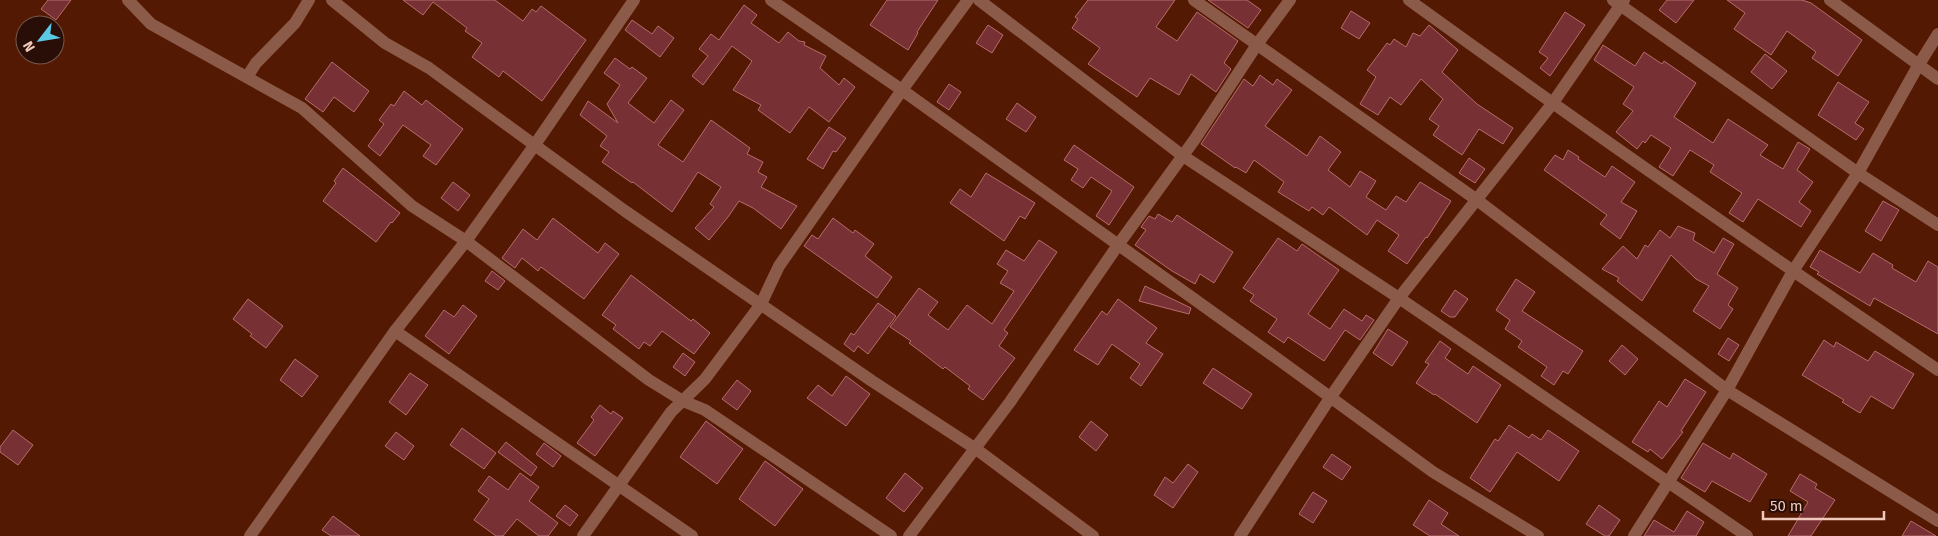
<svg xmlns="http://www.w3.org/2000/svg" width="1938" height="536" viewBox="0 0 1938 536" font-family="'Fira Sans',sans-serif">
<rect width="100%" height="100%" fill="#541902"/>
<g fill="#773034" stroke="#b56c6d">
<path d="M48,0H71L56,20L41,9Z"/>
<path d="M403,0H495L523,21L532,9L536,12L541,6L586,40L542,101L503,71L499,77L472,57L482,43L465,31L467,28L433,2L423,15Z"/>
<path d="M887,0H938L917,32L918,33L908,50L870,25Z"/>
<path d="M1088,0H1175L1156,27L1177,41L1197,12L1238,41L1224,63L1231,69L1216,92L1191,74L1179,95L1150,78L1137,97L1088,64L1100,48L1072,28L1078,19L1075,17Z"/>
<path d="M1208,0H1247L1261,10L1248,28Z"/>
<path d="M1667,0H1694L1676,23L1659,10Z"/>
<path d="M1727,0H1802L1811,3L1862,40L1838,76L1812,58L1816,52L1787,31L1771,55L1734,29L1745,13Z"/>
<path d="M744,5L757,15L751,23L779,43L788,32L799,41L805,42L804,45L826,56L820,68L839,85L844,78L855,87L829,122L809,107L790,133L758,110L761,105L733,90L752,61L732,46L703,85L692,76L708,56L699,49L711,34L719,40Z"/>
<path d="M1351,11L1370,23L1359,39L1341,28Z"/>
<path d="M1565,12L1585,25L1550,76L1540,68L1548,58L1539,52Z"/>
<path d="M632,20L652,34L658,26L674,38L660,57L625,30Z"/>
<path d="M988,25L1003,35L992,53L976,43Z"/>
<path d="M1429,25L1458,50L1442,72L1477,104L1513,128L1503,144L1479,129L1462,155L1433,135L1439,126L1429,119L1443,99L1421,79L1401,105L1390,97L1378,115L1360,104L1376,77L1367,70L1387,43L1390,45L1394,39L1406,47L1413,33L1420,36Z"/>
<path d="M1603,45L1635,66L1644,52L1662,64L1664,61L1696,83L1674,117L1713,143L1728,119L1768,145L1760,155L1783,169L1798,142L1810,149L1797,170L1813,182L1799,202L1811,211L1801,227L1758,199L1743,222L1729,213L1742,193L1710,172L1714,165L1690,150L1673,176L1659,167L1671,148L1651,135L1645,143L1643,141L1637,149L1616,132L1633,111L1623,104L1634,87L1594,60Z"/>
<path d="M1765,54L1787,71L1772,89L1751,72Z"/>
<path d="M615,58L630,69L632,67L647,78L628,103L654,123L671,100L684,110L658,145L683,162L711,120L750,148L747,154L763,162L758,172L767,177L761,187L797,206L781,229L753,208L739,201L728,217L709,240L695,228L714,207L710,204L721,187L698,172L672,212L633,182L632,183L602,162L609,152L600,146L607,136L580,115L588,101L618,123L607,104L620,85L604,73Z"/>
<path d="M332,62L369,91L354,112L334,97L323,112L305,99Z"/>
<path d="M1260,75L1273,85L1277,79L1292,90L1265,126L1307,156L1320,136L1341,152L1328,170L1350,187L1360,171L1376,181L1366,197L1386,210L1396,196L1406,202L1420,182L1451,201L1427,238L1426,237L1407,264L1388,251L1399,235L1377,220L1367,235L1329,207L1323,215L1312,207L1309,211L1278,192L1284,182L1254,160L1246,173L1236,167L1235,168L1201,144L1244,79L1253,86Z"/>
<path d="M1838,82L1869,102L1855,123L1864,129L1856,140L1818,115Z"/>
<path d="M949,84L961,92L949,110L937,102Z"/>
<path d="M404,91L422,105L426,100L463,129L436,165L423,156L431,145L403,125L380,156L368,146L384,124L379,120L391,104L394,106Z"/>
<path d="M1017,103L1036,117L1026,132L1006,119Z"/>
<path d="M829,127L846,138L836,152L833,151L823,169L807,159Z"/>
<path d="M1074,145L1134,187L1109,225L1096,216L1112,191L1091,177L1083,188L1071,180L1078,169L1064,160Z"/>
<path d="M1568,150L1579,157L1578,159L1605,177L1612,166L1635,182L1621,202L1637,211L1620,239L1600,224L1607,215L1544,170L1555,155L1563,160Z"/>
<path d="M1469,158L1485,169L1475,183L1459,173Z"/>
<path d="M343,168L400,213L392,223L391,222L376,242L323,201L336,183L334,181Z"/>
<path d="M986,173L1035,203L1025,219L1020,216L1004,241L950,203L960,189L971,197Z"/>
<path d="M453,182L470,195L458,211L441,198Z"/>
<path d="M1883,201L1899,210L1881,241L1865,231Z"/>
<path d="M1158,214L1172,222L1177,215L1233,252L1214,283L1200,274L1195,284L1172,271L1135,245L1146,230L1141,227L1149,216L1155,219Z"/>
<path d="M553,218L598,253L605,243L619,254L584,299L541,267L538,271L522,258L515,268L502,258L523,229L537,240Z"/>
<path d="M833,218L853,233L855,230L874,244L865,256L892,277L877,298L804,246L812,235L818,239Z"/>
<path d="M1678,226L1695,233L1693,240L1714,253L1723,238L1734,244L1717,274L1738,288L1728,305L1733,309L1720,329L1693,311L1709,286L1696,279L1671,255L1642,301L1617,281L1619,278L1602,269L1623,246L1637,259L1645,245L1648,247L1660,230L1670,238Z"/>
<path d="M1278,238L1297,251L1302,244L1339,270L1308,314L1330,329L1344,309L1362,321L1366,315L1374,320L1360,340L1345,330L1324,361L1288,337L1284,343L1268,332L1277,319L1250,301L1254,295L1243,288Z"/>
<path d="M1039,240L1057,252L1004,330L1008,333L999,346L1015,358L983,400L968,389L970,386L945,367L943,369L925,355L909,343L911,341L890,327L919,288L938,302L928,315L948,330L967,305L992,324L1014,291L1000,283L1008,271L997,264L1006,250L1024,261Z"/>
<path d="M1820,250L1860,273L1873,253L1893,265L1892,268L1916,282L1928,261L1938,267V334L1874,298L1870,306L1817,274L1819,272L1810,267Z"/>
<path d="M492,271L505,281L498,290L485,281Z"/>
<path d="M631,275L691,321L693,319L710,333L694,354L662,331L650,346L644,342L639,349L613,329L616,325L602,315Z"/>
<path d="M1516,279L1535,292L1522,311L1583,351L1568,374L1563,371L1554,385L1541,376L1547,367L1518,347L1522,341L1505,329L1510,320L1496,310Z"/>
<path d="M1145,286L1191,308L1189,314L1139,301Z"/>
<path d="M1455,290L1468,299L1455,317H1450L1441,311Z"/>
<path d="M248,299L283,326L266,348L250,336L252,334L233,319Z"/>
<path d="M1118,299L1157,328L1146,343L1163,354L1141,386L1130,378L1140,364L1112,344L1098,365L1074,350L1102,311L1107,315Z"/>
<path d="M878,303L896,316L868,354L858,346L854,352L844,344L851,333L854,335Z"/>
<path d="M463,305L477,316L449,354L425,336L444,310L454,317Z"/>
<path d="M1388,329L1408,342L1392,366L1373,353Z"/>
<path d="M1728,338L1739,345L1729,361L1718,354Z"/>
<path d="M1824,340L1834,347L1836,342L1868,361L1875,351L1914,374L1893,409L1871,396L1860,413L1842,402L1844,400L1802,375Z"/>
<path d="M1440,341L1451,349L1445,358L1468,374L1473,366L1501,385L1477,423L1435,394L1434,395L1416,383L1429,364L1425,362Z"/>
<path d="M1622,345L1638,359L1625,375L1609,361Z"/>
<path d="M683,353L695,362L685,376L673,367Z"/>
<path d="M295,359L318,376L302,397L280,380Z"/>
<path d="M1213,368L1252,394L1242,409L1203,383Z"/>
<path d="M410,373L428,385L406,415L389,402Z"/>
<path d="M846,376L870,394L846,426L807,398L818,385L832,396Z"/>
<path d="M1685,379L1706,392L1681,431L1683,432L1662,459L1650,449L1648,452L1632,442L1659,401L1667,407Z"/>
<path d="M737,380L751,391L737,410L722,399Z"/>
<path d="M600,405L611,414L613,411L623,418L595,456L577,443L594,420L591,417Z"/>
<path d="M706,421L743,449L717,484L680,457Z"/>
<path d="M1091,421L1108,435L1096,451L1079,437Z"/>
<path d="M1509,425L1529,438L1532,434L1541,440L1548,430L1579,451L1559,481L1517,452L1490,492L1470,478L1495,439L1498,441Z"/>
<path d="M462,428L496,453L484,469L450,445Z"/>
<path d="M13,430L33,445L18,465L0,452V447Z"/>
<path d="M396,432L414,446L404,460L385,446Z"/>
<path d="M506,442L537,467L531,476L498,452Z"/>
<path d="M544,443L561,456L553,467L536,454Z"/>
<path d="M1703,443L1730,459L1733,453L1767,474L1750,502L1712,481L1705,492L1681,478Z"/>
<path d="M1332,454L1351,467L1342,480L1323,467Z"/>
<path d="M765,461L803,489L775,526L739,499Z"/>
<path d="M1188,464L1198,472L1173,508L1154,495L1165,477L1173,483Z"/>
<path d="M520,473L539,487L529,501L558,523L548,536H539L517,519L503,536H496L474,520L489,499L478,491L489,476L508,490Z"/>
<path d="M905,473L923,488L904,512L886,498Z"/>
<path d="M1800,474L1817,484L1815,488L1835,500L1811,536H1788L1808,502L1790,491Z"/>
<path d="M1313,492L1327,501L1313,523L1299,514Z"/>
<path d="M1429,500L1448,513L1441,524L1459,536H1430L1413,525Z"/>
<path d="M565,505L578,515L570,526L556,516Z"/>
<path d="M1599,505L1620,520L1609,536H1605L1586,524Z"/>
<path d="M1687,511L1704,522L1696,536H1644L1654,520L1674,532Z"/>
<path d="M333,516L360,536H331L322,530Z"/>
<path d="M1911,521L1936,536H1902Z"/>
</g>
<g fill="none" stroke-linecap="round" stroke-linejoin="round">
<g stroke="#8c5a49" stroke-width="12">
<path d="M128,0L151,24L302,108L412,206L466,241L649,380L683,401L705,410L891,536"/>
<path d="M332,0L385,43L429,68L625,211L872,381L976,449L1093,536"/>
<path d="M771,0L902,90L1268,352L1433,472L1538,536"/>
<path d="M979,0L1183,156L1399,298L1747,536"/>
<path d="M1194,0L1477,200L1727,390L1938,521"/>
<path d="M1409,0C1583,126 1760,249 1938,370"/>
<path d="M1613,0L1858,173L1938,225"/>
<path d="M1830,0L1938,79"/>
<path d="M247,77L256,63L295,23L309,0"/>
<path d="M395,331L692,536"/>
<path d="M250,536L395,331L466,241L534,146L634,0"/>
<path d="M583,536L671,412L705,379L761,304L779,266L902,90L968,0"/>
<path d="M909,536L1010,402L1118,245L1195,139L1258,43L1290,0"/>
<path d="M1240,536L1330,398L1399,298L1552,104L1624,0"/>
<path d="M1634,536L1727,390L1793,271L1858,173L1918,66L1938,34"/>
</g>
</g>
<g transform="translate(40 40) rotate(239)"><circle r="24" fill="#280e06" stroke="#78594f"/>
<path d="M0-4L9 19L0 12L-9 19Z" fill="#5bc8e6"/>
<text y="-8" font-size="14" font-weight="bold" text-anchor="middle" fill="#efc9bc">N</text>
</g>
<path d="M1763 511v8h121v-8" fill="none" stroke="#efc9bc" stroke-width="2.5"/>
<text x="1770" y="511" font-size="15" fill="#efc9bc" stroke="#280e06" stroke-width="4" paint-order="stroke">50 m</text>
</svg>
